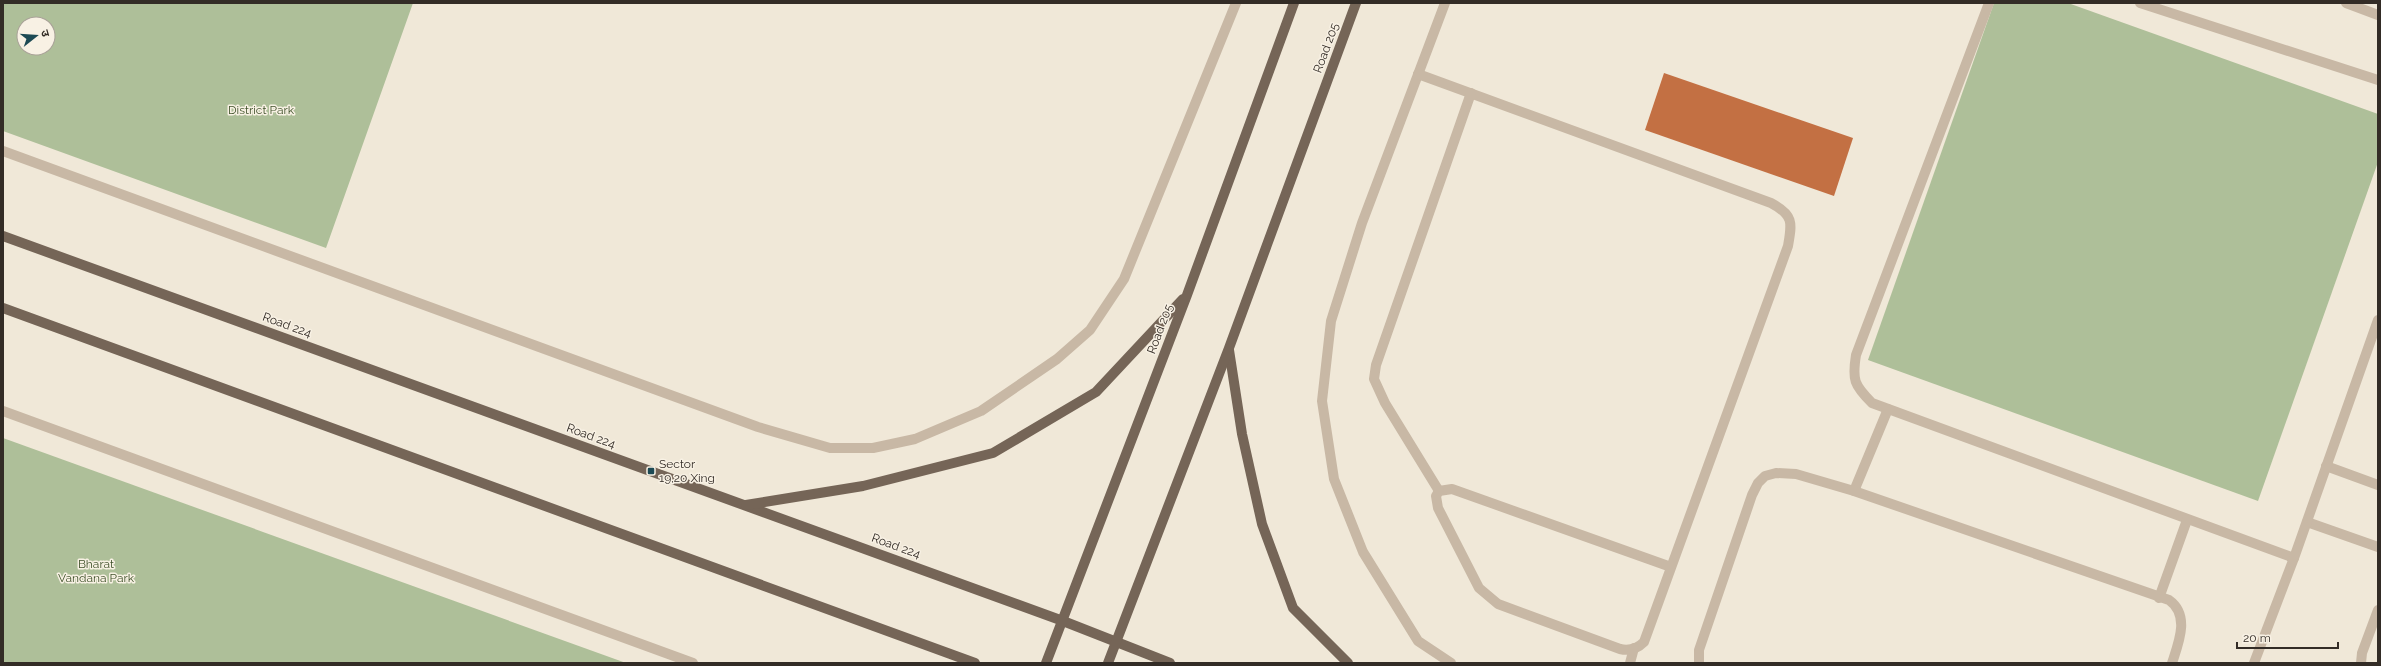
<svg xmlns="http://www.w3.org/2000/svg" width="2381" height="666" viewBox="0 0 2381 666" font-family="Raleway,'Noto Sans Devanagari',sans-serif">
<rect width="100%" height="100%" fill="#f0e8d8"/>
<g fill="#aebf99" fill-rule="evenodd">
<path d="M3,3H413L326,248L3,131ZM24,24H48V48H24Z"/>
<path d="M1994,3H2068L2378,114V162L2258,501L1868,360Z"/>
<path d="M3,438L626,663H3Z"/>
</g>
<path fill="#c37043" d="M1664,73L1853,138L1834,196L1645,130Z"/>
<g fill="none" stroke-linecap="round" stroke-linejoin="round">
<g stroke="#c8b8a5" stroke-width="10">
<path d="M1445,3L1362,223L1331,321L1322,401L1334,479L1363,552L1418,641L1451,663"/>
<path d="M1989,3L1856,355C1852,380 1854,385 1872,403L2294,558"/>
<path d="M2140,3L2378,80"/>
<path d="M2346,3L2378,15"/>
<path d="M1418,74L1771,203C1794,215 1792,223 1788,246L1644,642C1637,649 1629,651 1620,649L1498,604L1479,588L1438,508L1436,496L1439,491L1452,489L1671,567"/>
<path d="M3,151L758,427L830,448H873L915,439L981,411L1057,359L1090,330L1124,279L1236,3"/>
<path d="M3,411L693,663"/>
<path d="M2326,466L2378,485"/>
<path d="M1439,491L1385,403L1374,379L1376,365L1471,93"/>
<path d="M1854,491L1888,409"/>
<path d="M2307,522L2378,547"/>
<path d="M2159,598L2187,520"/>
<path d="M1630,663L1634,648"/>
<path d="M1699,663V650L1752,495L1758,483L1765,476L1776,473L1796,474L1854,491L2169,600C2190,615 2179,642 2172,663"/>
<path d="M2254,663L2294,558L2378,320"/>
<path d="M2361,663L2362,653L2378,610"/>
</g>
<g stroke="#756557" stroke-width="10">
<path d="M3,236L1063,621L1170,663"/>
<path d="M3,308L975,663"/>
<path d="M1229,350L1242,434L1262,524L1293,608L1348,663"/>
<path d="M746,505L863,486L993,453L1096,392L1183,299"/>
<path d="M1046,663L1187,295L1294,3"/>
<path d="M1108,663L1229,348L1356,3"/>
</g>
</g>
<rect fill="#1d4a54" stroke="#f8f1e4" stroke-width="1.5" x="647" y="467" width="8" height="8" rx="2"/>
<g text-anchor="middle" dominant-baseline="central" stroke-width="3" stroke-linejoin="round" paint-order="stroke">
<g font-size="12" fill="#332c26" stroke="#f8f1e4">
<text transform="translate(1326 48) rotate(-70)">Road 205</text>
<text transform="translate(287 325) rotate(20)">Road 224</text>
<text transform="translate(1160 329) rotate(-69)">Road 205</text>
<text transform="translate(591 436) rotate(20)">Road 224</text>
<text transform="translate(896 546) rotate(20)">Road 224</text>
</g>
<g font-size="12" fill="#3f512a" stroke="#f8f1e4">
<text x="261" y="110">District Park</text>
<text x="96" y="564">Bharat<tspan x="96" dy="14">Vandana Park</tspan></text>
</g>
<g font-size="12" fill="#332c26" stroke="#f8f1e4" text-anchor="start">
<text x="659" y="464">Sector<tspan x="659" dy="14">19,20 Xing</tspan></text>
</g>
</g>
<rect width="2381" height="666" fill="none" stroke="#332c26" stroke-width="8"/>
<g transform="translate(36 36) rotate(73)"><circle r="19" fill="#f8f1e4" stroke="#a9a298"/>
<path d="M0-3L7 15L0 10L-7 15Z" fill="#1d4a54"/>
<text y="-6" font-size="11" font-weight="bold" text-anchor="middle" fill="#332c26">उ</text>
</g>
<path d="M2237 642v6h101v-6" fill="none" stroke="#332c26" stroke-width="2"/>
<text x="2243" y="642" font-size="12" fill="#332c26" stroke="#f8f1e4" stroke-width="3" paint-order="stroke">20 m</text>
</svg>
